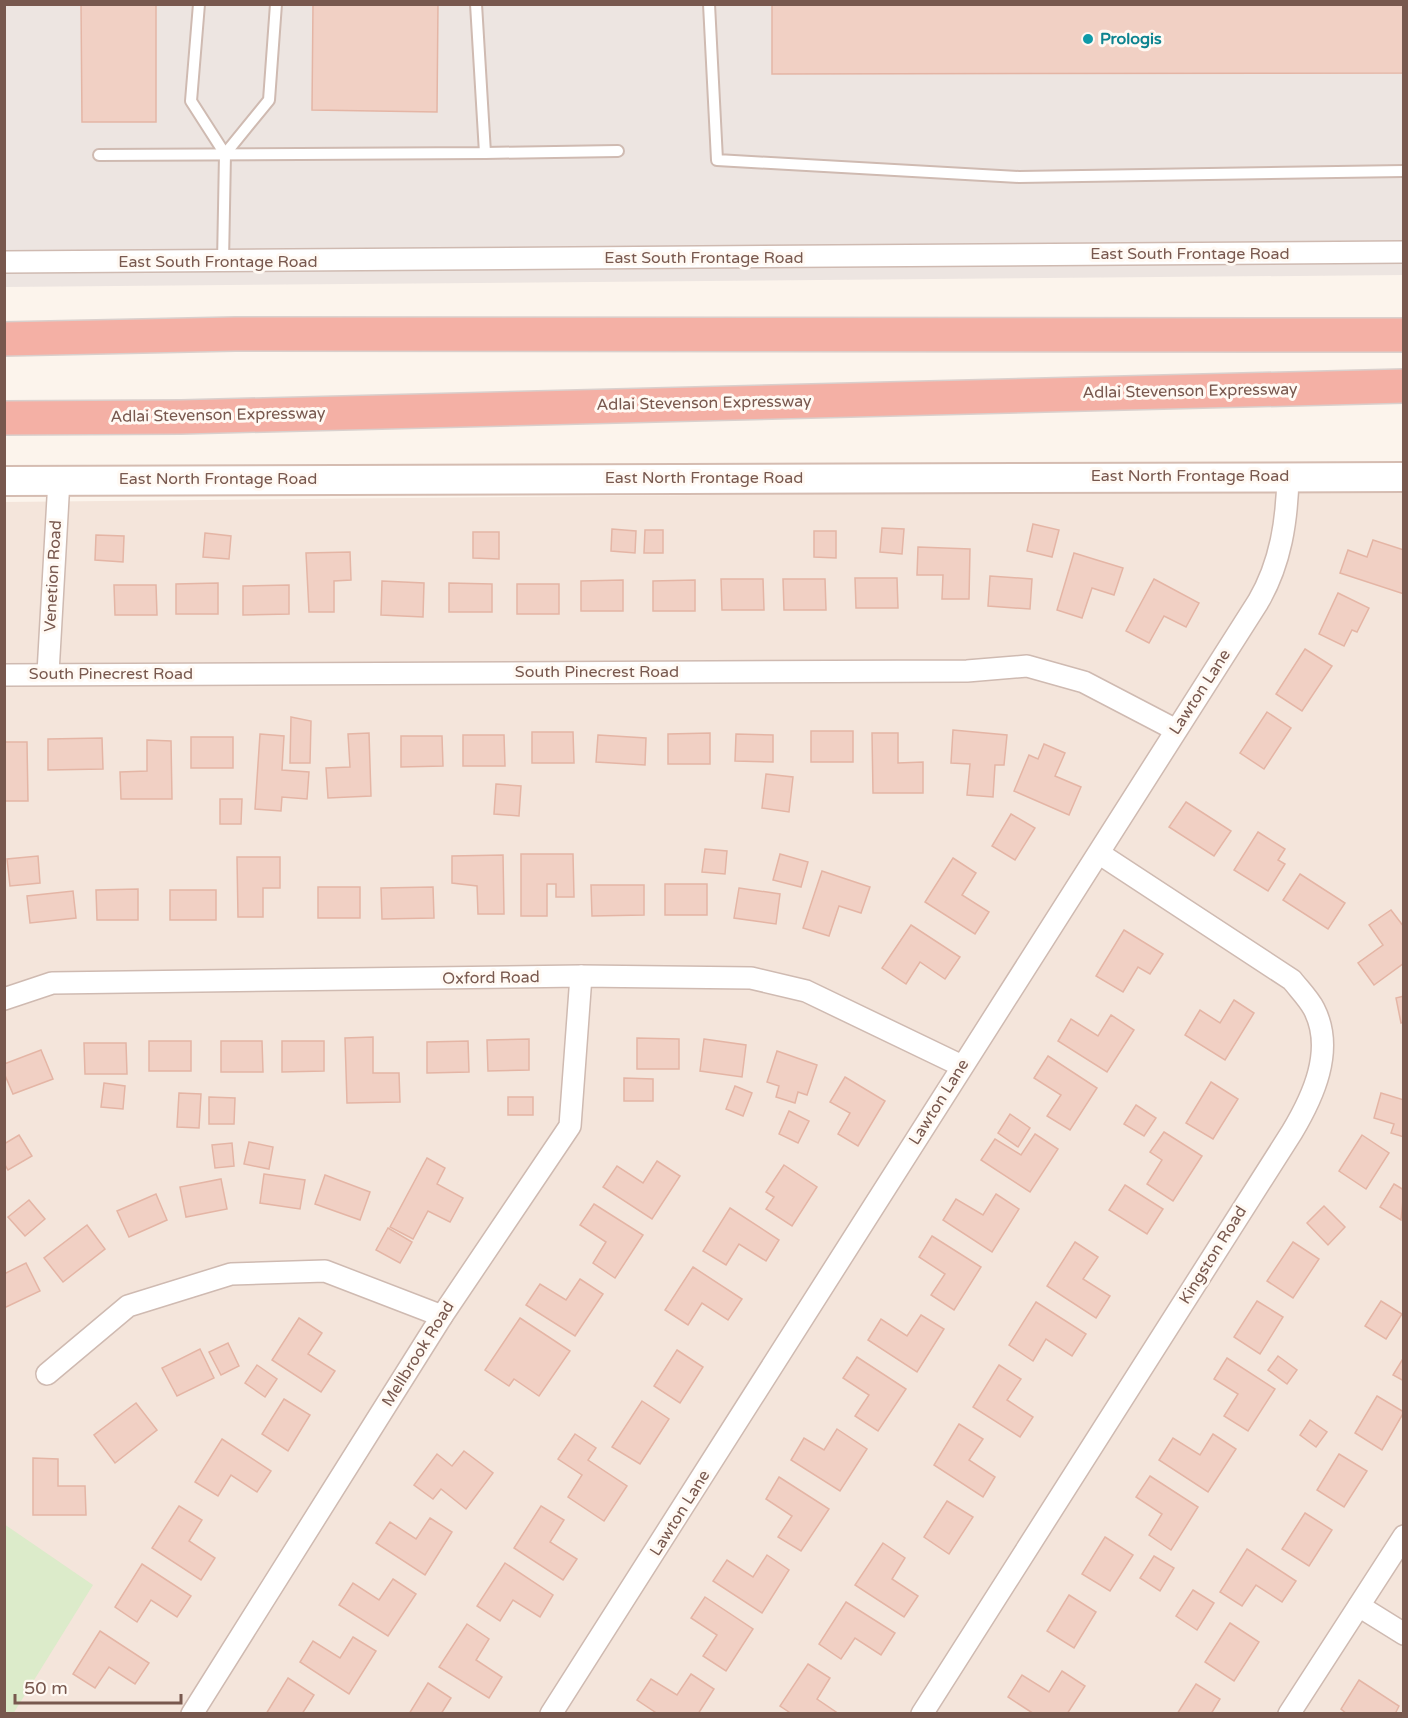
<svg xmlns="http://www.w3.org/2000/svg" width="1408" height="1718" viewBox="0 0 1408 1718" font-family="'Varela Round',sans-serif">
<rect width="100%" height="100%" fill="#fcf4ec"/>
<path fill="#f4e5db" d="M1403,488V1713L5,1714V502Z"/>
<path fill="#ede5e1" d="M4,5H1403V275L5,287Z"/>
<path fill="#dcebca" d="M4,1524L93,1585L13,1714L4,1713Z"/>
<g fill="#f1d0c4" stroke="#e4b5a5" stroke-width="1.5">
<path d="M81,4H156V122H82Z"/>
<path d="M313,4H438L437,112L312,110Z"/>
<path d="M772,4H1404V73L772,74Z"/>
<path d="M1033,524L1059,530L1052,557L1027,551Z"/>
<path d="M882,528L904,529L902,554L880,552Z"/>
<path d="M612,529L636,531L635,553L611,551Z"/>
<path d="M645,530H663V553H644Z"/>
<path d="M814,531H836V558L814,557Z"/>
<path d="M473,532H499V559L473,558Z"/>
<path d="M205,533L231,536L229,559L203,557Z"/>
<path d="M96,535L124,536L123,562L95,560Z"/>
<path d="M1373,540L1404,550V594L1340,573L1348,550L1367,557Z"/>
<path d="M918,547L970,549L969,599H942L943,575H917Z"/>
<path d="M350,552L351,580L334,581V612H309L306,553Z"/>
<path d="M1074,553L1123,568L1114,595L1092,588L1082,618L1057,610Z"/>
<path d="M990,576L1032,579L1030,609L988,606Z"/>
<path d="M855,578H897L898,608H856Z"/>
<path d="M721,579H763L764,610H722Z"/>
<path d="M783,579H825L826,610H784Z"/>
<path d="M1154,579L1199,603L1186,627L1164,616L1149,643L1126,631Z"/>
<path d="M623,580V611H581V581Z"/>
<path d="M695,580V611H653V581Z"/>
<path d="M382,581L424,583L423,617L381,615Z"/>
<path d="M218,583V614H176V584Z"/>
<path d="M449,583L492,584V612H449Z"/>
<rect x="517" y="584" width="42" height="30"/>
<path d="M114,585H156L157,615H115Z"/>
<path d="M289,585V614L243,615V586Z"/>
<path d="M1338,593L1369,608L1357,632L1352,630L1344,646L1319,634Z"/>
<path d="M1305,649L1332,666L1302,711L1276,694Z"/>
<path d="M1267,712L1291,728L1264,769L1240,753Z"/>
<path d="M291,717L311,721L310,763H290Z"/>
<path d="M953,730L1007,735L1004,765H995L993,797L967,795L970,764L951,763Z"/>
<rect x="811" y="731" width="42" height="31"/>
<path d="M532,732H573L574,763H532Z"/>
<path d="M369,733L371,796L328,798L326,768L350,767L348,734Z"/>
<path d="M710,733V764H668V734Z"/>
<path d="M872,733H898V763L923,762V793H873Z"/>
<path d="M260,734L284,736L282,770L309,772L307,799L282,797L281,811L255,809Z"/>
<path d="M736,734L773,735V762L735,761Z"/>
<path d="M463,735H504L505,766H463Z"/>
<path d="M598,735L646,738L645,765L596,762Z"/>
<path d="M401,736H442L443,766L401,767Z"/>
<rect x="191" y="737" width="42" height="31"/>
<path d="M102,738L103,769L48,770V739Z"/>
<path d="M147,740L171,741L172,799H121L120,772L147,771Z"/>
<path d="M4,742H27L28,801H4Z"/>
<path d="M1044,744L1065,753L1055,776L1081,787L1069,815L1014,791L1029,755L1038,759Z"/>
<path d="M766,774L793,777L789,812L762,808Z"/>
<path d="M496,784L521,786L519,816L494,814Z"/>
<path d="M220,799H242L241,824H220Z"/>
<path d="M1186,802L1231,831L1214,856L1169,827Z"/>
<path d="M1011,814L1035,828L1015,860L992,846Z"/>
<path d="M1258,832L1285,849L1278,860L1285,864L1268,891L1234,870Z"/>
<path d="M705,849L727,851L725,874L702,872Z"/>
<path d="M521,854H573L574,897H556V884H547V916H521Z"/>
<path d="M780,854L808,862L801,887L773,880Z"/>
<path d="M503,855L504,914H478L477,886L452,883V856Z"/>
<path d="M38,856L40,883L10,886L7,859Z"/>
<path d="M237,857H280V888H263V917H238Z"/>
<path d="M953,858L976,873L962,895L989,912L975,934L925,902Z"/>
<path d="M822,871L870,887L861,913L839,906L829,936L803,928Z"/>
<path d="M1300,874L1345,903L1328,929L1283,900Z"/>
<rect x="665" y="884" width="42" height="31"/>
<path d="M591,885H644V915L592,916Z"/>
<rect x="318" y="887" width="42" height="31"/>
<path d="M433,887L434,918L382,919L381,888Z"/>
<path d="M739,888L780,894L776,924L734,918Z"/>
<path d="M138,889V920H97L96,890Z"/>
<rect x="170" y="890" width="46" height="30"/>
<path d="M73,891L76,918L30,923L27,896Z"/>
<path d="M1391,910L1404,927V963L1374,985L1358,963L1383,945L1369,925Z"/>
<path d="M911,925L960,957L945,979L920,962L906,984L882,968Z"/>
<path d="M1124,930L1163,954L1150,974L1138,967L1123,992L1096,976Z"/>
<path d="M1404,996V1022L1401,1023L1396,998Z"/>
<path d="M1234,1000L1254,1013L1225,1060L1185,1035L1200,1010L1220,1023Z"/>
<path d="M1111,1015L1134,1030L1107,1072L1058,1041L1071,1019L1098,1036Z"/>
<path d="M373,1037V1073H399L400,1102L347,1103L345,1038Z"/>
<path d="M637,1038L679,1039V1069H637Z"/>
<path d="M529,1039V1070L488,1071L487,1040Z"/>
<path d="M704,1039L746,1045L742,1077L700,1071Z"/>
<rect x="149" y="1041" width="42" height="30"/>
<path d="M221,1041H262L263,1072H221Z"/>
<path d="M282,1041H324V1071L282,1072Z"/>
<path d="M468,1041L469,1072L427,1073V1042Z"/>
<path d="M84,1043H126L127,1074H85Z"/>
<path d="M41,1050L53,1079L13,1094L4,1073V1064Z"/>
<path d="M777,1051L817,1065L807,1095L798,1092L795,1103L776,1097L779,1086L767,1082Z"/>
<path d="M1048,1056L1097,1088L1070,1130L1047,1116L1061,1095L1034,1078Z"/>
<path d="M845,1077L885,1101L858,1146L838,1134L850,1113L830,1102Z"/>
<path d="M624,1078L653,1079V1101H624Z"/>
<path d="M1211,1082L1238,1099L1213,1139L1186,1123Z"/>
<path d="M104,1083L125,1086L123,1109L101,1107Z"/>
<path d="M735,1086L752,1093L743,1116L726,1109Z"/>
<path d="M179,1093L201,1094L199,1128L177,1127Z"/>
<path d="M1381,1093L1404,1100V1137L1391,1133L1394,1124L1374,1118Z"/>
<path d="M209,1097L235,1098L234,1124H209Z"/>
<rect x="508" y="1097" width="25" height="18"/>
<path d="M1136,1105L1156,1118L1144,1136L1124,1124Z"/>
<path d="M789,1111L809,1121L798,1143L779,1134Z"/>
<path d="M1010,1114L1030,1128L1018,1147L998,1133Z"/>
<path d="M1164,1132L1202,1156L1173,1201L1147,1184L1162,1160L1150,1152Z"/>
<path d="M1035,1134L1058,1149L1030,1192L981,1160L995,1139L1021,1155Z"/>
<path d="M19,1135L32,1156L8,1170L4,1163V1144Z"/>
<path d="M1362,1135L1389,1153L1366,1189L1339,1171Z"/>
<path d="M249,1142L273,1147L269,1169L244,1164Z"/>
<path d="M232,1143L234,1166L215,1168L212,1145Z"/>
<path d="M427,1158L445,1168L437,1184L463,1198L450,1222L428,1211L413,1239L390,1227Z"/>
<path d="M657,1161L680,1176L652,1219L603,1187L617,1166L643,1183Z"/>
<path d="M784,1165L817,1187L792,1226L766,1209L774,1197L766,1192Z"/>
<path d="M264,1174L305,1180L300,1209L260,1203Z"/>
<path d="M325,1175L370,1192L360,1220L315,1204Z"/>
<path d="M221,1179L227,1209L186,1217L180,1187Z"/>
<path d="M1394,1184L1404,1190L1401,1220L1380,1207Z"/>
<path d="M1125,1185L1163,1209L1147,1234L1109,1210Z"/>
<path d="M156,1194L167,1220L129,1237L117,1211Z"/>
<path d="M996,1194L1019,1209L992,1252L943,1220L956,1199L983,1215Z"/>
<path d="M29,1200L45,1219L25,1236L8,1217Z"/>
<path d="M594,1204L643,1235L615,1278L593,1263L606,1242L580,1225Z"/>
<path d="M1324,1206L1345,1227L1328,1245L1307,1223Z"/>
<path d="M730,1208L779,1240L766,1261L739,1244L726,1265L703,1251Z"/>
<path d="M87,1225L105,1249L63,1282L44,1258Z"/>
<path d="M388,1228L412,1242L400,1263L376,1250Z"/>
<path d="M932,1236L981,1267L954,1310L931,1295L945,1274L919,1257Z"/>
<path d="M1075,1242L1098,1257L1083,1279L1110,1296L1096,1318L1047,1286Z"/>
<path d="M1293,1242L1319,1259L1293,1298L1267,1281Z"/>
<path d="M26,1263L40,1291L4,1308V1274Z"/>
<path d="M693,1267L742,1299L728,1320L702,1303L688,1325L665,1310Z"/>
<path d="M580,1279L603,1294L575,1336L526,1305L540,1284L566,1300Z"/>
<path d="M1257,1301L1283,1317L1260,1354L1234,1337Z"/>
<path d="M1381,1301L1402,1314L1386,1339L1365,1326Z"/>
<path d="M1036,1302L1086,1334L1072,1356L1046,1339L1033,1361L1009,1345Z"/>
<path d="M921,1315L944,1329L917,1372L868,1340L881,1319L907,1336Z"/>
<path d="M299,1318L322,1333L308,1354L335,1371L321,1392L272,1360Z"/>
<path d="M520,1318L570,1351L539,1396L514,1379L509,1386L485,1370Z"/>
<path d="M228,1343L239,1366L221,1375L209,1352Z"/>
<path d="M200,1349L214,1378L177,1396L162,1368Z"/>
<path d="M677,1350L703,1367L680,1403L654,1386Z"/>
<path d="M1278,1356L1297,1370L1287,1384L1268,1370Z"/>
<path d="M857,1357L906,1389L878,1431L855,1416L869,1395L843,1378Z"/>
<path d="M1404,1357V1381L1393,1375Z"/>
<path d="M1227,1358L1275,1389L1248,1431L1224,1416L1238,1394L1214,1379Z"/>
<path d="M257,1365L277,1379L265,1397L245,1383Z"/>
<path d="M999,1365L1021,1379L1007,1400L1033,1417L1020,1437L973,1407Z"/>
<path d="M1377,1396L1404,1412L1382,1450L1355,1433Z"/>
<path d="M284,1399L310,1415L288,1451L262,1434Z"/>
<path d="M642,1401L669,1419L640,1464L612,1447Z"/>
<path d="M136,1403L157,1430L115,1463L94,1435Z"/>
<path d="M1310,1420L1327,1432L1316,1447L1300,1435Z"/>
<path d="M959,1424L983,1439L969,1460L995,1477L983,1497L934,1465Z"/>
<path d="M837,1429L867,1449L840,1491L791,1460L804,1438L824,1450Z"/>
<path d="M575,1434L596,1448L588,1460L627,1486L604,1521L568,1497L582,1475L558,1459Z"/>
<path d="M1213,1434L1236,1449L1208,1492L1159,1460L1173,1438L1200,1455Z"/>
<path d="M222,1439L271,1471L257,1492L231,1475L218,1496L195,1482Z"/>
<path d="M464,1451L493,1473L466,1509L441,1489L433,1499L414,1485L437,1454L452,1466Z"/>
<path d="M1339,1454L1367,1471L1344,1507L1317,1490Z"/>
<path d="M33,1458L58,1459V1486H85L86,1515H33Z"/>
<path d="M1150,1476L1198,1507L1171,1550L1149,1535L1162,1514L1136,1497Z"/>
<path d="M779,1477L829,1509L801,1551L778,1537L792,1516L766,1499Z"/>
<path d="M947,1501L973,1517L949,1554L924,1537Z"/>
<path d="M179,1506L202,1520L189,1541L215,1558L201,1580L152,1548Z"/>
<path d="M541,1506L564,1520L550,1542L577,1559L563,1580L514,1548Z"/>
<path d="M1305,1513L1332,1530L1309,1566L1282,1549Z"/>
<path d="M430,1518L452,1532L425,1575L376,1543L390,1522L416,1539Z"/>
<path d="M1105,1537L1133,1555L1110,1591L1082,1574Z"/>
<path d="M883,1543L905,1558L892,1579L918,1596L904,1617L855,1585Z"/>
<path d="M1247,1549L1296,1581L1282,1602L1256,1585L1242,1606L1220,1592Z"/>
<path d="M767,1555L789,1570L762,1613L713,1581L727,1560L753,1577Z"/>
<path d="M1154,1556L1174,1568L1160,1591L1140,1578Z"/>
<path d="M505,1563L553,1595L540,1617L513,1600L500,1621L477,1606Z"/>
<path d="M142,1564L191,1596L177,1617L151,1600L137,1622L115,1607Z"/>
<path d="M393,1579L416,1594L388,1636L339,1605L353,1583L379,1600Z"/>
<path d="M1193,1590L1214,1603L1197,1630L1176,1616Z"/>
<path d="M1069,1595L1096,1612L1074,1648L1047,1631Z"/>
<path d="M705,1597L753,1629L726,1671L703,1656L717,1635L691,1618Z"/>
<path d="M846,1602L895,1633L881,1655L855,1638L841,1659L819,1644Z"/>
<path d="M1230,1623L1259,1642L1234,1681L1205,1662Z"/>
<path d="M467,1624L489,1639L476,1660L502,1677L489,1698L439,1667Z"/>
<path d="M100,1631L149,1663L135,1684L109,1667L95,1688L73,1674Z"/>
<path d="M353,1637L376,1651L349,1694L300,1662L313,1641L340,1658Z"/>
<path d="M808,1664L830,1678L817,1699L839,1714H792L780,1706Z"/>
<path d="M1062,1671L1085,1686L1067,1714H1034L1008,1697L1022,1675L1049,1692Z"/>
<path d="M691,1674L714,1689L698,1714H658L637,1700L651,1679L677,1695Z"/>
<path d="M288,1678L314,1695L302,1714H266Z"/>
<path d="M1359,1680L1399,1706L1395,1714H1347L1341,1709Z"/>
<path d="M428,1683L451,1698L441,1714H409Z"/>
<path d="M1196,1684L1220,1699L1211,1714H1177Z"/>
</g>
<g fill="none" stroke-linecap="round" stroke-linejoin="round">
<g stroke="#cfbab1" stroke-width="14">
<g id="lane">
<path d="M199,4L191,101L225,154L223,262"/>
<path d="M709,4L717,160L1019,177L1404,171"/>
<path d="M485,153L618,151"/>
<path d="M225,154L269,100L276,4"/>
<path d="M99,155L485,153L476,4"/>
</g>
</g>
<g stroke="#cfbab1" stroke-width="24">
<g id="street">
<path d="M4,262L1404,252"/>
<path d="M48,673L59,480"/>
<path d="M4,675L967,671L1027,666L1084,682L1176,730"/>
<path d="M4,999L52,983L581,976L751,978L806,991L962,1066"/>
<path d="M47,1374L128,1306L231,1274L325,1271L442,1316"/>
<path d="M1359,1606L1404,1634"/>
<path d="M192,1714L442,1316L570,1126L581,976"/>
<path d="M551,1714L1258,602C1281,563 1287,520 1288,476"/>
<path d="M922,1714L1292,1132C1313,1097 1335,1050 1314,1009C1309,999 1299,989 1292,980L1100,854"/>
<path d="M1289,1714L1404,1536"/>
</g>
</g>
<g stroke="#d5bcb1" stroke-width="32">
<path id="secondary" d="M4,481L1404,477"/>
</g>
<g stroke="#d9d0cd" stroke-width="36">
<g id="highway">
<path d="M4,339L235,334L1404,335"/>
<path d="M4,418L181,417L1404,386"/>
</g>
</g>
<use href="#lane" stroke="#fff" stroke-width="10"/>
<use href="#street" stroke="#fff" stroke-width="21"/>
<use href="#secondary" stroke="#fff" stroke-width="28"/>
<use href="#highway" stroke="#f4b0a5" stroke-width="33"/>
</g>
<circle fill="#0f9aa8" stroke="#fff9f3" stroke-width="2" cx="1088" cy="39" r="6"/>
<g text-anchor="middle" dominant-baseline="central" stroke-width="6" stroke-linejoin="round" paint-order="stroke">
<g font-size="16" font-weight="bold" fill="#0d838f" stroke="#fff9f3" text-anchor="start">
<text x="1100" y="39">Prologis</text>
</g>
<g font-size="16" fill="#78584e" stroke="#fff9f3">
<text x="1190" y="254">East South Frontage Road</text>
<text x="704" y="258">East South Frontage Road</text>
<text x="218" y="262">East South Frontage Road</text>
<text transform="translate(1190 391) rotate(-1)">Adlai Stevenson Expressway</text>
<text transform="translate(704 403) rotate(-1)">Adlai Stevenson Expressway</text>
<text transform="translate(218 415) rotate(-1)">Adlai Stevenson Expressway</text>
<text x="1190" y="476">East North Frontage Road</text>
<text x="704" y="478">East North Frontage Road</text>
<text x="218" y="479">East North Frontage Road</text>
<text transform="translate(53 576) rotate(-87)">Venetion Road</text>
<text x="597" y="672">South Pinecrest Road</text>
<text x="111" y="674">South Pinecrest Road</text>
<text transform="translate(1200 692) rotate(-57)">Lawton Lane</text>
<text transform="translate(491 978) rotate(-1)">Oxford Road</text>
<text transform="translate(939 1102) rotate(-58)">Lawton Lane</text>
<text transform="translate(1213 1255) rotate(-58)">Kingston Road</text>
<text transform="translate(418 1354) rotate(-58)">Mellbrook Road</text>
<text transform="translate(680 1513) rotate(-58)">Lawton Lane</text>
</g>
</g>
<rect width="1408" height="1718" fill="none" stroke="#78584e" stroke-width="12"/>
<path d="M15 1694v9h166v-9" fill="none" stroke="#78584e" stroke-width="3"/>
<text x="24" y="1694" font-size="18" fill="#78584e" stroke="#fff9f3" stroke-width="4.5" paint-order="stroke">50 m</text>
</svg>
